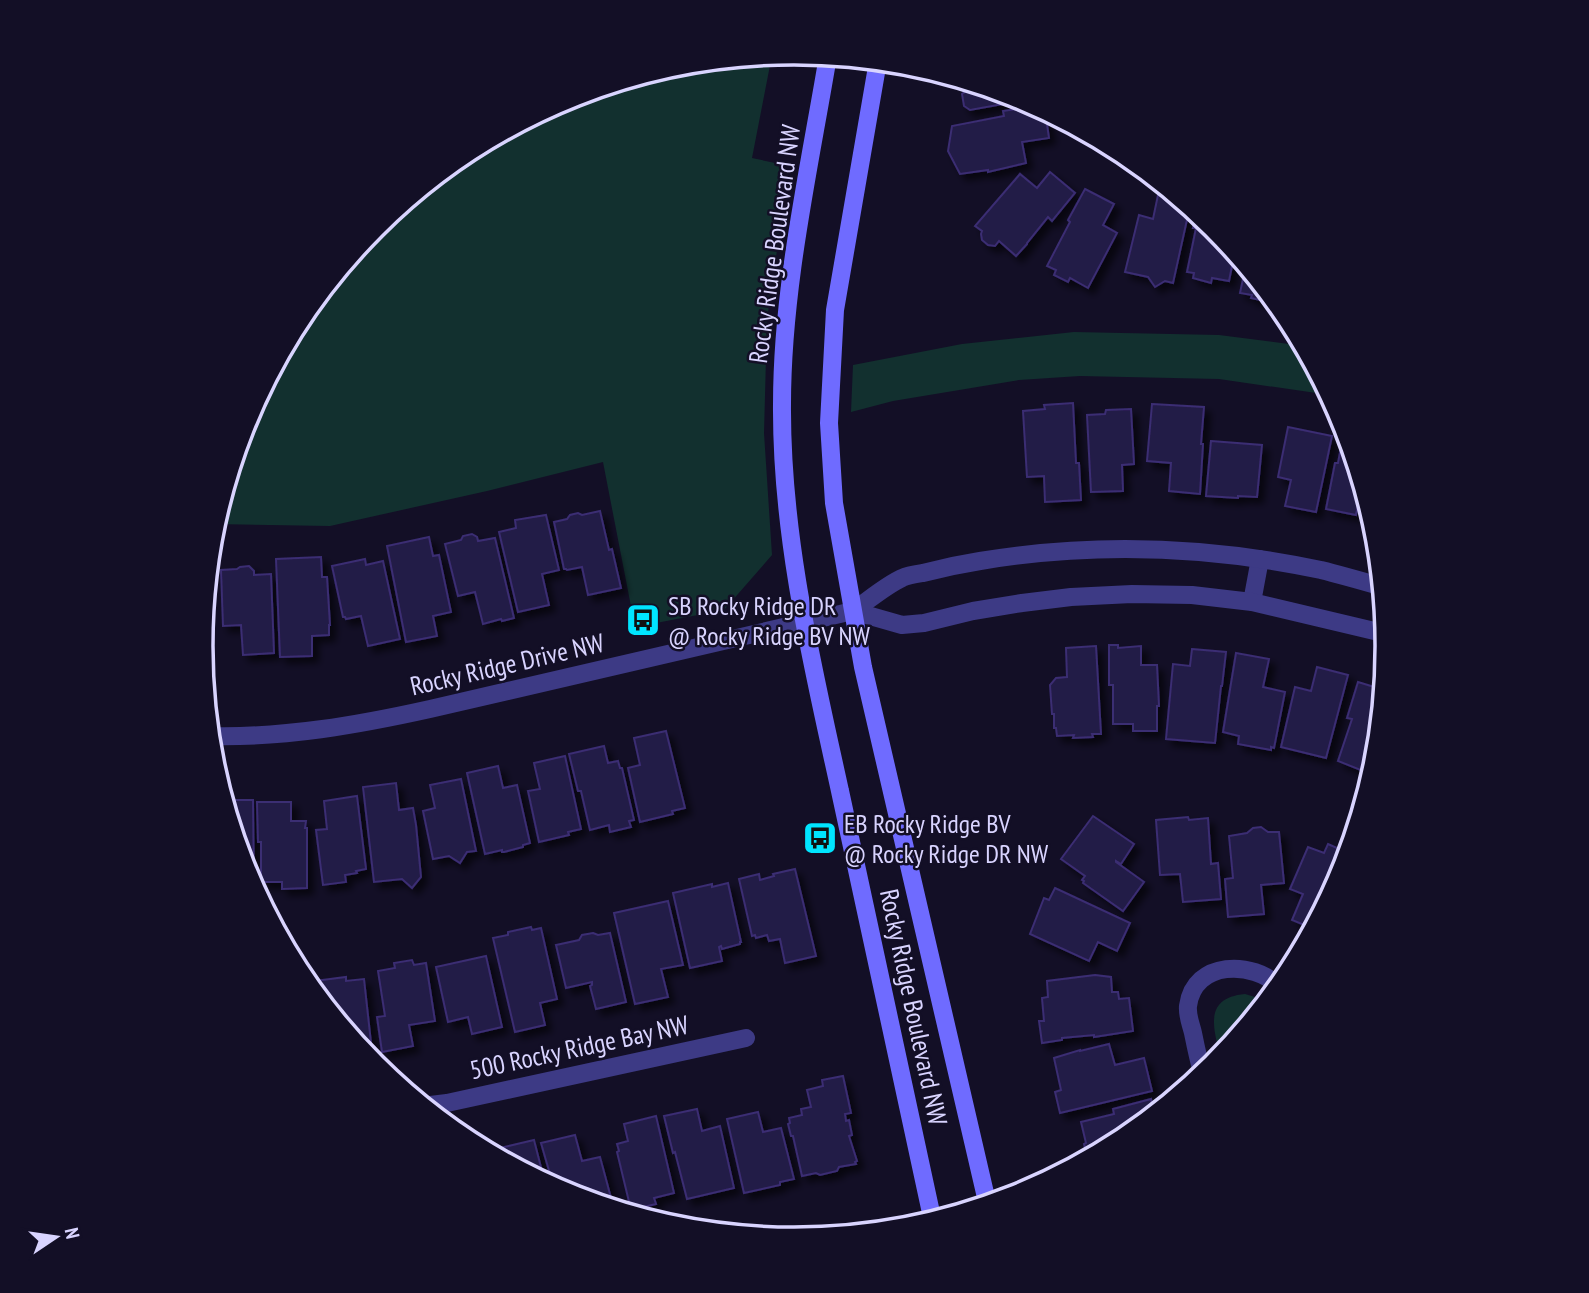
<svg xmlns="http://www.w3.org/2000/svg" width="1589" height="1293" viewBox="0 0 1589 1293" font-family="'PT Sans Narrow',sans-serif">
<defs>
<filter id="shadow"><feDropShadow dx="6" dy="6" stdDeviation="3.5" flood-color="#0009"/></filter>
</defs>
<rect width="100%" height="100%" fill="#130f26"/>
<g fill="#12302f">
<path d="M772,55L752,158L789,166L767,320L764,433L772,555L724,610L635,627L603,462L487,491L330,526L214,524L246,419L301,316L375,226L465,152L568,98L679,64Z"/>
<path d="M1074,332L1219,335L1304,346L1330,395L1219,379L1080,376L1019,380L893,401L851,412L853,365L962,344Z"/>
<path d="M1245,994L1255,997L1265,1005L1221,1059C1214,1030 1202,998 1245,994Z"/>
</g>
<g fill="#241b47" stroke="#3b2d73" stroke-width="2" filter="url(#shadow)">
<path d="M968,81L1022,98L1026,100L970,110L964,106L962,94L969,89Z"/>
<path d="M1037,106L1045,110L1049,138L1022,142L1026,163L988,172V170L960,174L948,151L952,126L1004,116L1003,111Z"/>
<path d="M1050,172L1075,193L1052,221L1048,217L1027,243V244L1016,256L999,241L995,246L988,245L982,240L981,234L982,231L975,226L1020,174L1037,188Z"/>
<path d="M1085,189L1114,204L1103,225L1117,233L1088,288L1070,278L1068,282L1054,275L1056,270L1047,266L1070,222L1068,220Z"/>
<path d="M1158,195L1183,200L1190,206L1173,283L1165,281L1155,287L1148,277L1125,272L1139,215L1153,219Z"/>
<path d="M1196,211L1215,227L1235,251L1229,281L1212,278L1211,283L1193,278L1194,273L1187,272L1196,228H1193Z"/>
<path d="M1246,265L1275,300L1271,299L1270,302L1251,298L1252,295L1240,293Z"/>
<path d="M1073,403L1076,463H1079L1081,500L1045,502L1044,476L1027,477L1023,411L1045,409L1044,405Z"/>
<path d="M1152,404L1204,407L1201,444H1203L1200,494L1169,491L1171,463L1147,461Z"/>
<path d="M1131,409L1134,464L1122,465L1123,491L1091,492L1087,415L1105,414L1106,410Z"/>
<path d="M1345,426L1365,490L1361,489L1356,515L1326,509L1335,463H1338Z"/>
<path d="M1288,427L1332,436L1316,512L1285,506L1291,480L1278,477Z"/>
<path d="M1211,441L1262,445L1257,497L1238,496V498L1206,496Z"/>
<path d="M600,511L609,550L612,549L621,588L588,595L582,567L567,570L566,569H564L554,522L567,519L570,515L578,513L582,515Z"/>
<path d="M546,515L559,570L542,574L549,605L518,612L499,532L516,528L515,520Z"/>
<path d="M472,534L477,537L478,541L495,538L514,618L502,621L501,619L483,624L475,592L458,596L445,544L461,540L463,536Z"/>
<path d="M429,537L433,556L439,555L451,612L433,616L437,636L406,642L387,546Z"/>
<path d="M321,557L322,577H327L330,625H329V635L312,636V656L280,657L276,559Z"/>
<path d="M365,559L366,565L383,561L400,639L368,646L361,616L346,619L345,617H343L332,566Z"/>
<path d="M249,566L254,571V575L271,574L274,653L243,655L241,625L223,626L221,570L237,569L240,567Z"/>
<path d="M1109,645H1118V648L1141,646V665H1157L1159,706H1157V731H1133V724H1113V685H1109Z"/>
<path d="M1096,646L1101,734H1092L1093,737L1073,738L1074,735L1057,736L1056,728H1054V714H1052L1050,685L1056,678L1067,677L1066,648Z"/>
<path d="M1192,649L1226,652L1222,686H1221L1215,743L1166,739L1173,664L1190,666Z"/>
<path d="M1236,653L1269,659L1263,687L1285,692L1274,748L1271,747V750L1238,744L1239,736L1223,732Z"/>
<path d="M1317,667L1348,675L1326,758L1281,747L1295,687L1311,691Z"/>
<path d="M1358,682L1384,690L1377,763L1373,775L1338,761L1352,719L1347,718Z"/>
<path d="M666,731L685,808L672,811L673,814L640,822L628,768L640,765L634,738Z"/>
<path d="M604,746L608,763L618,761L620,768H622L634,820L629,821L631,827L610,832L609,825L590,830L581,791H578L569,754Z"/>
<path d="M565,756L581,829L568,832L569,835L539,842L528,791L540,789L534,763Z"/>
<path d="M498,766L503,788L517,785L530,843L523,845V847L504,852H502V850L485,854L467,773Z"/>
<path d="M461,779L476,851L467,852L460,863L449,856L433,859L423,811L435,808L430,785Z"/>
<path d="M396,783L399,810L413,808L416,825L421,877L412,888L402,879L374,882L363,787Z"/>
<path d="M357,796L366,869L356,871L357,873L345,875L346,882L323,885L316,830L327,829L324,801Z"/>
<path d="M223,800H253L254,889L246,873Z"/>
<path d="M257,802H291V821H306L305,828H307V888L282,889V882H261V842H258Z"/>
<path d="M1093,816L1134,844L1121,864L1116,861V862L1144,882L1123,911L1083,883L1084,881L1082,880L1085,876L1061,859Z"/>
<path d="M1188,817L1189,820L1208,818L1211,864L1218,863L1221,899L1183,902L1180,874L1160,875L1156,820Z"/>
<path d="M1261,827L1268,832H1279L1284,883L1261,885L1264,914L1228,917L1225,879L1233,878L1229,836L1247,833L1253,828Z"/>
<path d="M1328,844L1348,853L1344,862L1347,863L1343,874L1314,929L1292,920L1303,894L1290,889L1308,847L1324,853Z"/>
<path d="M795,869L816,956L785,963L780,939L769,941L767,935L756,938L755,935L752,936L739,879L759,874L760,880L774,876L773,874Z"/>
<path d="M728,883L741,942H740V944L722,949L721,946L719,947L722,961L690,968L673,893L712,884V887Z"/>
<path d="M1055,888L1130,923L1117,951L1098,942L1089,961L1030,934L1044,898L1049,900Z"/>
<path d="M668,901L683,965L661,969L668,997L635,1004L614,913Z"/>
<path d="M531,927L532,930L541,928L557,999L540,1003L545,1025L515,1032L493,938L508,935V932Z"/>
<path d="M593,933L598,935L610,933L626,1002L596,1009L590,986L592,985V982L566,988L556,945L579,940L582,935Z"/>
<path d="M486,956L502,1027L472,1034L468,1017L448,1022L436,967Z"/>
<path d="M412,960L414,965L426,963L435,1021L409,1025L413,1046L382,1052L377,1017L385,1016L378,971L395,968L394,963Z"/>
<path d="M1095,975L1111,977L1112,992H1118L1119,999L1129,998L1133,1031L1094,1037V1035L1062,1038V1040L1042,1043L1039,1021H1044L1042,998L1048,997L1047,981Z"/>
<path d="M346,977V981L364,979L372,1052L363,1053L316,995L314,981Z"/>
<path d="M1109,1044L1115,1065L1144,1058L1152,1091L1060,1113L1055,1092L1061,1090L1054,1058L1080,1050V1051Z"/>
<path d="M843,1076L851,1113L845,1114L846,1121L849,1120L852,1135L849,1136L857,1161L855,1162L856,1164L839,1167L837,1171L820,1175L816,1173L802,1176L793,1136H791L788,1124L790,1123L789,1118L802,1115L801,1109L811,1107L807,1090L823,1086L822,1080Z"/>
<path d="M1151,1099L1155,1116L1124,1141L1088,1160L1084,1144L1086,1143L1081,1122L1114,1114L1113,1109Z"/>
<path d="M697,1109L702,1131L720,1126L734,1188L687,1199L675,1152L673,1153L664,1116Z"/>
<path d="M758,1112L763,1132L781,1128L794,1179L780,1182V1185L744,1193L727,1119Z"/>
<path d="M656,1116L674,1193L654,1198L656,1204L631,1210L617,1152L619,1151L617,1144L628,1141L624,1124Z"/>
<path d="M575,1135L582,1161L600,1157L614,1209L567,1195L554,1188L541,1143Z"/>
<path d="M534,1140L545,1183L504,1161L500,1148Z"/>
</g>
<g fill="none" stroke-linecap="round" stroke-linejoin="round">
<g stroke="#3d3a85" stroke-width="18">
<path d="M1252,602L1260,559"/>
<path d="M853,611L902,625L924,623L973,611L1022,603L1071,597L1132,594L1192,595L1252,602L1387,634"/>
<path d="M209,736C284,738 358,725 430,709L853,611C869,600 885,586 902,578C908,575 916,574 923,573C942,568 961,564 980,561C1094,542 1208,546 1321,570C1341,575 1362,581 1383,587"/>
<path d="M1203,1076C1199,1062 1196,1048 1193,1033C1191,1024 1187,1016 1188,1006C1194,960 1253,960 1280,987"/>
<path d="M422,1106L447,1103L746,1038"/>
</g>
<g stroke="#6f6bff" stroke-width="18">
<path d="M828,56C809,170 782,288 782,404C781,536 812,663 840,791C871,935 902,1079 933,1222"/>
<path d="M878,61L835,310L829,423L834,503L863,667L988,1206"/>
</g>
</g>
<defs>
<g id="bus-square" transform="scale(1.75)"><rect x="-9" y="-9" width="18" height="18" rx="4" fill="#00e5ff" stroke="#130f26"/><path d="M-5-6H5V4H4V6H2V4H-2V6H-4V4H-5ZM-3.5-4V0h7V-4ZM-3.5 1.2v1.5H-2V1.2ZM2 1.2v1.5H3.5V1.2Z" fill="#111"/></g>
</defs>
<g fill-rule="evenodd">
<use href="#bus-square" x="643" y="620"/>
<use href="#bus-square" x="820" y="838"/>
</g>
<g text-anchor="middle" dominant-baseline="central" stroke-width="5" stroke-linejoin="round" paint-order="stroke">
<g font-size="26" fill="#d9d4ff" stroke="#130f26">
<text transform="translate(774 244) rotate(-82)">Rocky Ridge Boulevard NW</text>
<text transform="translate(507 664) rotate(-13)">Rocky Ridge Drive NW</text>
<text transform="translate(914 1007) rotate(78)">Rocky Ridge Boulevard NW</text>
<text transform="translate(579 1047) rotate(-12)">500 Rocky Ridge Bay NW</text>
</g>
<g font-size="26" fill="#d9d4ff" stroke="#130f26" text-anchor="start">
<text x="668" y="605">SB Rocky Ridge DR<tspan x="668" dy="30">@ Rocky Ridge BV NW</tspan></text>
<text x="844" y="823">EB Rocky Ridge BV<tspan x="844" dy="30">@ Rocky Ridge DR NW</tspan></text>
</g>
</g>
<path d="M0 0H1589V1293H0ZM213 646a581 581 0 1 1 1162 0a581 581 0 1 1-1162 0Z" fill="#130f26" fill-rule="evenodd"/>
<path fill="none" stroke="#d9d4ff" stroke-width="3.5" d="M213 646a581 581 0 1 1 1162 0a581 581 0 1 1-1162 0Z"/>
<g transform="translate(56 1237) rotate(77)" stroke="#130f26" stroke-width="5" paint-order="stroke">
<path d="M0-5L12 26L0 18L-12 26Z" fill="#d9d4ff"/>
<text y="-10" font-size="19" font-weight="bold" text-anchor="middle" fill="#d9d4ff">N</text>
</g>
</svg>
